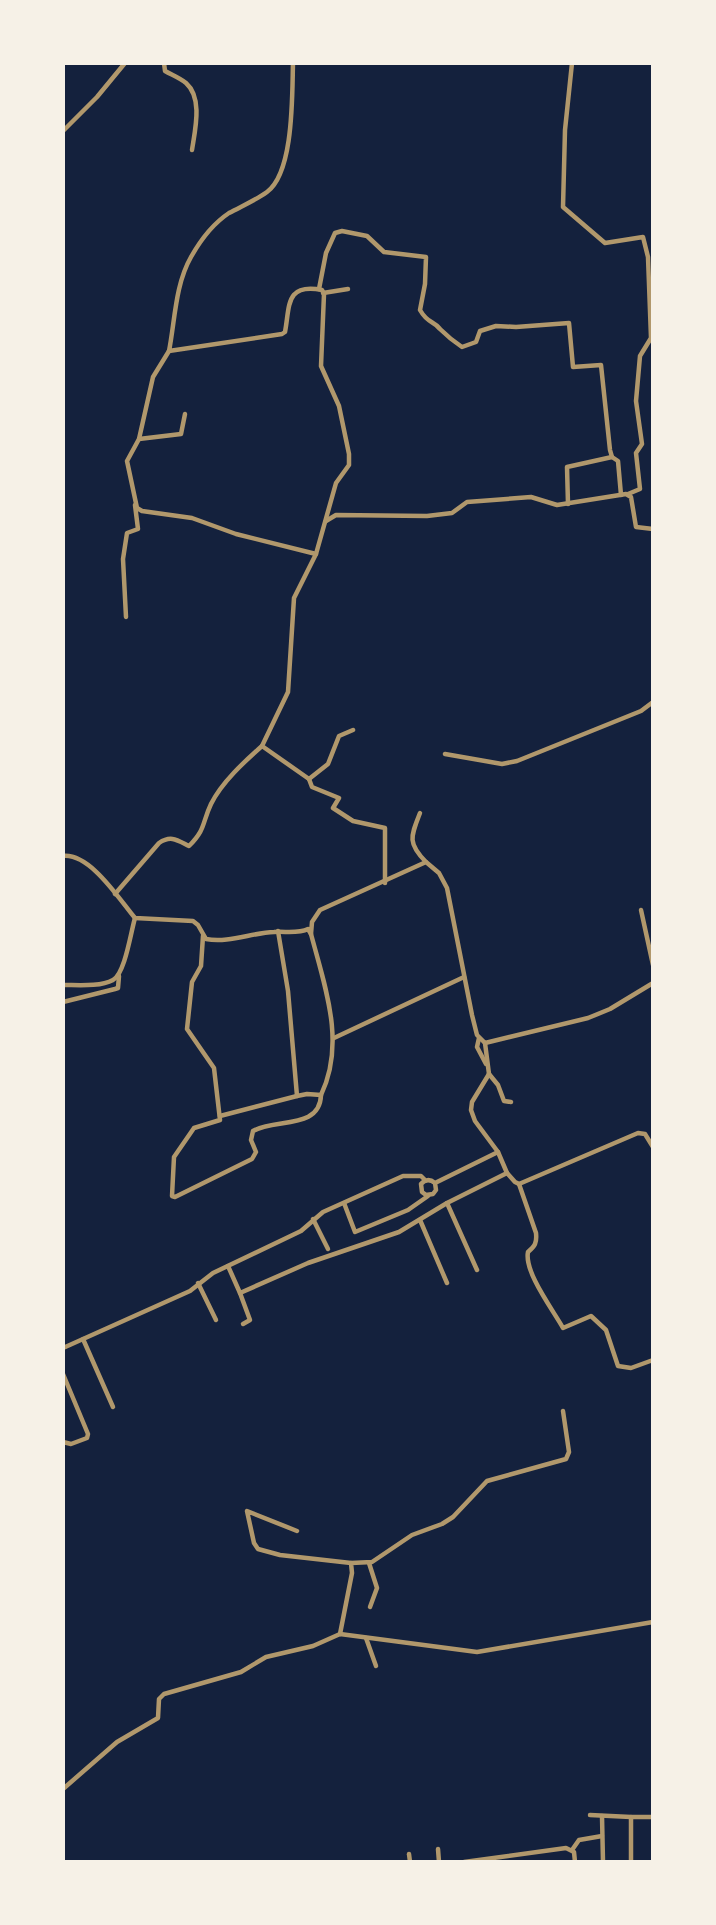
<svg xmlns="http://www.w3.org/2000/svg" width="716" height="1925" font-family="'Asap Condensed',sans-serif">
	<rect width="100%" height="100%" fill="#14213d"/>
	<g fill="none" stroke-linecap="round" stroke-linejoin="round">
		<!-- minor -->
		<g stroke="#b1986c" stroke-width="4.5">
			<path d="M164,63L165,71C172,75 180,78 186,83C203,98 195,130 192,150"/>
			<path d="M293,63C292,95 294,172 267,192C256,200 242,206 229,213C214,223 200,241 191,257C175,285 175,321 169,351L282,334L285,332C290,306 285,283 322,290L324,294L321,366L339,406L349,454V465L336,483L316,554L294,598L288,692L262,746L309,779L312,787L339,798L333,808L353,821L385,828V883"/>
			<polyline points="572,63 565,130 563,207 605,243 643,237 648,257 651,338 640,356 636,401 642,444 636,453 640,489 628,494"/>
			<polyline points="63,131 97,97 125,63"/>
			<path d="M319,289L326,253L335,233L342,231L367,236L384,252L426,257L425,284L420,310C428,324 433,320 440,329C447,336 453,341 462,347L476,342L480,331L496,326L516,327L569,323L573,367L601,365L610,450L612,457L618,461L621,495"/>
			<polyline points="323,293 348,289"/>
			<polyline points="169,351 153,377 139,439 127,461 137,508 142,511 192,518 236,534 316,554"/>
			<polyline points="139,439 181,434 185,414"/>
			<polyline points="568,504 567,467 612,457"/>
			<polyline points="326,521 336,515 427,516 452,513 467,502 531,497 557,505 626,494 631,497 636,527 653,529"/>
			<polyline points="126,617 123,559 127,533 138,529 135,505"/>
			<polyline points="445,754 502,764 517,761 641,711 653,702"/>
			<polyline points="309,779 328,764 339,736 353,730"/>
			<path d="M420,813C411,836 407,843 426,862"/>
			<path d="M63,856C90,853 119,899 135,918L193,921L198,925L206,939C229,943 251,933 274,932C285,931 298,934 308,929L311,934L312,922L320,910L426,862L439,873L447,888L472,1015L477,1035L485,1043L588,1018L610,1009L653,983"/>
			<path d="M115,894L159,843C171,835 177,840 189,846C206,829 202,823 211,804C222,782 244,762 262,746"/>
			<polyline points="641,910 653,965"/>
			<path d="M278,931L288,991L297,1096L307,1094L321,1095C346,1043 325,987 311,934"/>
			<path d="M203,936L201,966L192,982L187,1029L214,1068L220,1120L194,1128L174,1157L172,1196L175,1197L252,1159L256,1152L251,1140L253,1131C275,1118 320,1130 321,1095"/>
			<path d="M63,985C78,985 100,987 113,980C125,974 131,931 135,918"/>
			<polyline points="63,1002 115,989 118,988 119,976"/>
			<polyline points="334,1038 464,977"/>
			<polyline points="479,1038 477,1047 486,1064"/>
			<polyline points="489,1074 498,1085 504,1101 511,1102"/>
			<polyline points="220,1116 297,1096"/>
			<polyline points="507,1173 515,1182 519,1184 638,1133 645,1134 653,1147"/>
			<path d="M435,1183L436,1190L433,1194L426,1195L422,1192L421,1184C425,1179 430,1179 435,1183L498,1152"/>
			<path d="M519,1184L536,1233C537,1243 535,1246 528,1252C524,1272 553,1310 563,1328L591,1316L606,1330L618,1366L631,1368L653,1360"/>
			<polyline points="344,1203 355,1232 408,1210 428,1196"/>
			<polyline points="447,1203 477,1270"/>
			<polyline points="313,1219 328,1249"/>
			<polyline points="420,1220 447,1283"/>
			<polyline points="228,1266 240,1293 308,1263 399,1232 447,1203 507,1173 498,1152 475,1121 471,1110 472,1102 489,1074 485,1043"/>
			<polyline points="198,1283 216,1320"/>
			<polyline points="240,1293 250,1320 243,1324"/>
			<polyline points="83,1339 113,1407"/>
			<polyline points="63,1348 190,1291 213,1273 301,1231 323,1212 403,1176 421,1176 425,1180"/>
			<polyline points="63,1374 88,1434 87,1438 71,1444 63,1442"/>
			<polyline points="297,1531 247,1511 254,1543 258,1549 280,1555 351,1563"/>
			<polyline points="369,1563 377,1588 370,1607"/>
			<polyline points="340,1634 352,1573 351,1563 372,1562 412,1535 442,1524 453,1517 487,1481 566,1459 569,1452 563,1411"/>
			<polyline points="366,1638 376,1666"/>
			<polyline points="63,1789 117,1742 158,1718 159,1699 164,1694 241,1672 266,1657 313,1646 340,1634 477,1652 653,1622"/>
			<polyline points="590,1815 631,1817"/>
			<polyline points="602,1816 603,1862"/>
			<polyline points="438,1849 439,1862"/>
			<polyline points="572,1850 579,1840 602,1836"/>
			<polyline points="409,1854 410,1862"/>
			<polyline points="464,1862 566,1848 574,1852 575,1862"/>
			<polyline points="631,1862 631,1817 653,1817"/>
		</g>
	</g>
	<!-- border -->
	<rect width="716" height="1925" fill="none" stroke="#f6f1e7" stroke-width="130"/>
</svg>
